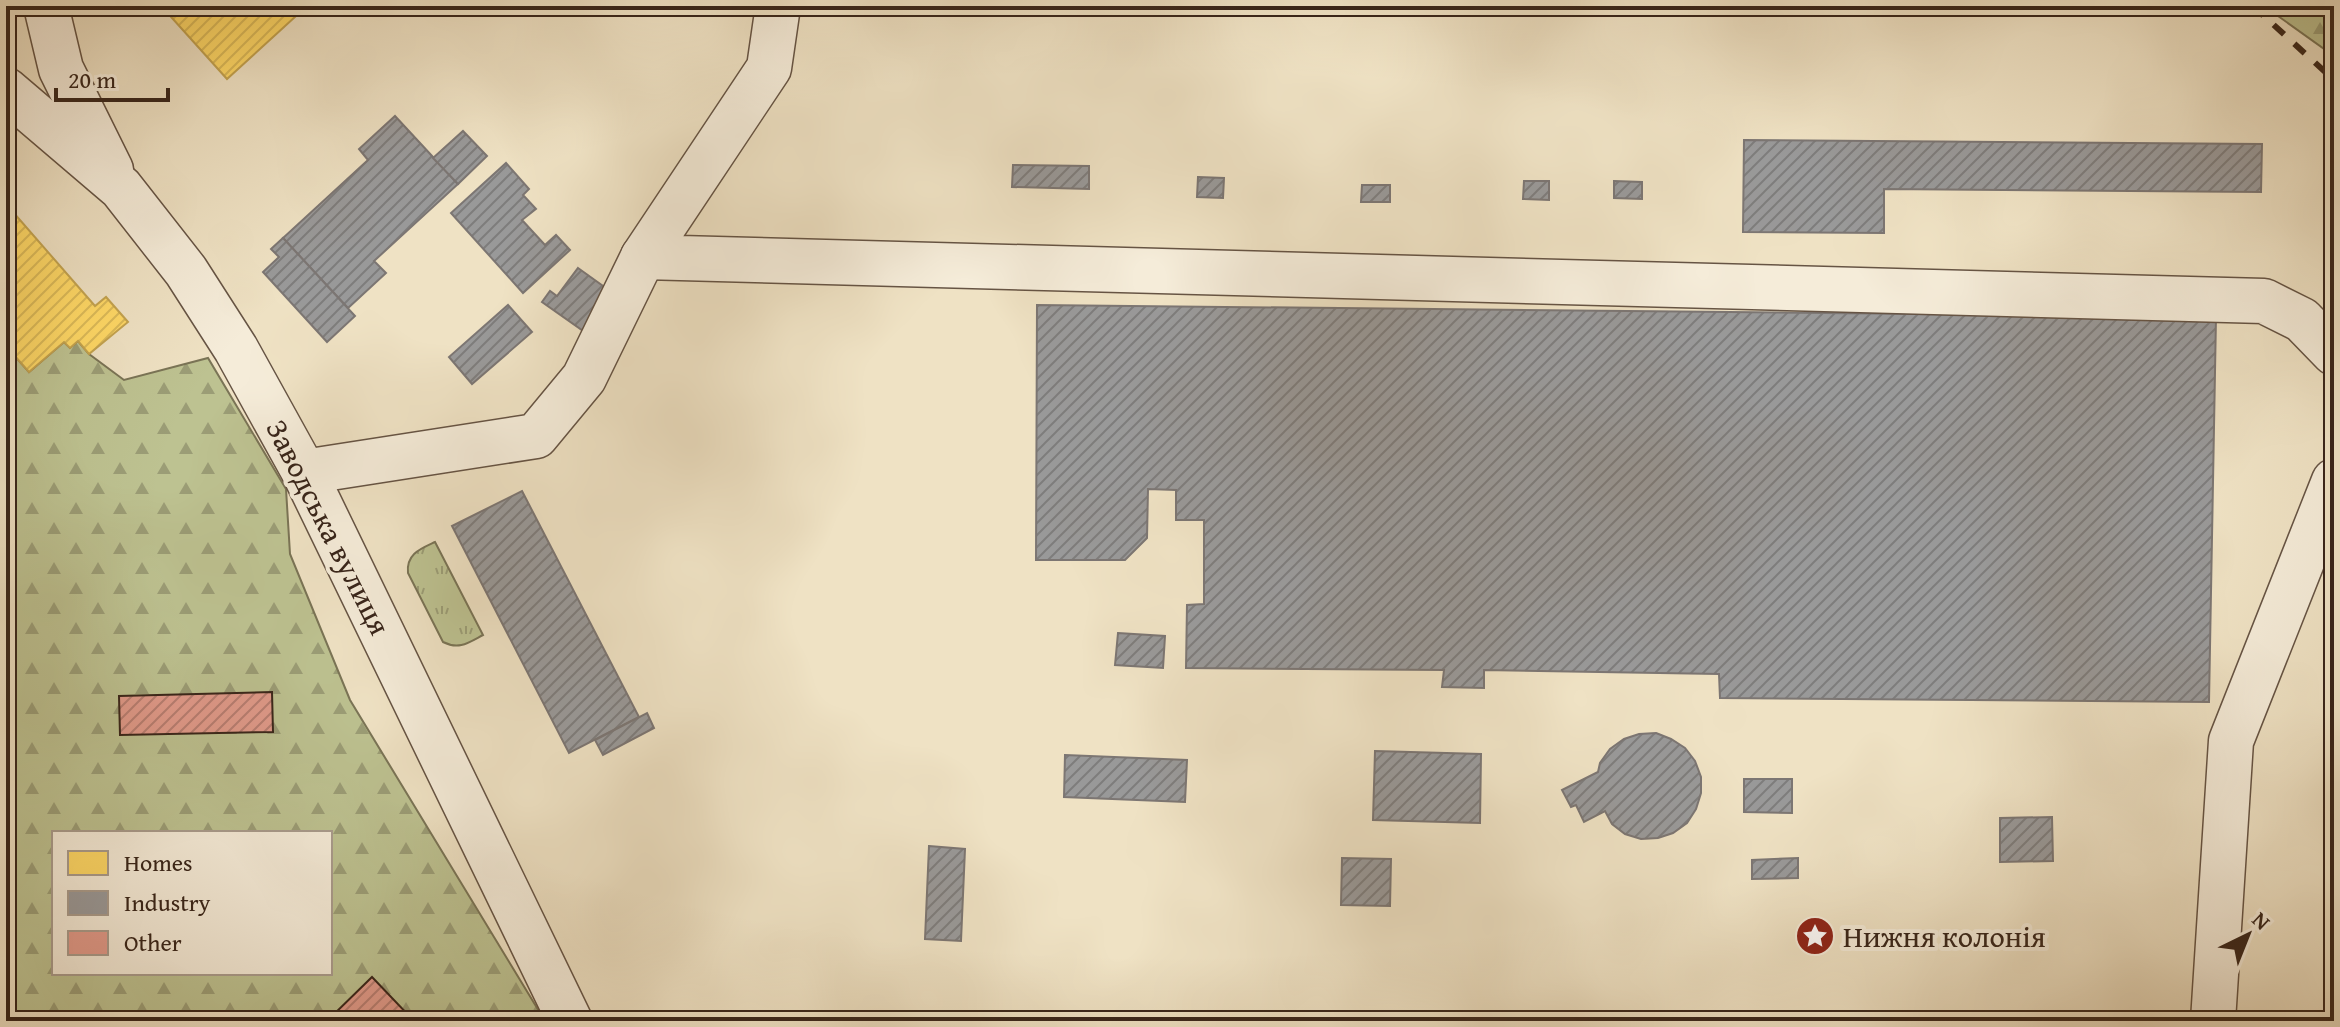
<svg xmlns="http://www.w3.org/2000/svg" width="2340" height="1027" font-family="'Gentium Book Plus',serif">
	<defs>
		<pattern id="grass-tufts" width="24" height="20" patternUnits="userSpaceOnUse" patternTransform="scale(2)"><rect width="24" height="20" fill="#bdc291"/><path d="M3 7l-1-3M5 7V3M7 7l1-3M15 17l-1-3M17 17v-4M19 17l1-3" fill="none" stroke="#9b9d76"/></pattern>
		<pattern id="forest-firs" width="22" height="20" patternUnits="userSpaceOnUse" patternTransform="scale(2)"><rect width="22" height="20" fill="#bdc291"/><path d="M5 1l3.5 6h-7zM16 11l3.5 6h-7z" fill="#9b9d76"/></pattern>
		<pattern id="homes-hatch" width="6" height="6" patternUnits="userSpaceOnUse" patternTransform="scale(2)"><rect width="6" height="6" fill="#ffd966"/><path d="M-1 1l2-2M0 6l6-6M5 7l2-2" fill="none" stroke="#dbba58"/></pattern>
		<pattern id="industry-hatch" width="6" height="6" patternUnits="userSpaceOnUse" patternTransform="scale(2)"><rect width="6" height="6" fill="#999"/><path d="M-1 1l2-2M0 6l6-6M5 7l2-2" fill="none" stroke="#7e7d7c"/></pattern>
		<pattern id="building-hatch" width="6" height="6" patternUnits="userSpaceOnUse" patternTransform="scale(2)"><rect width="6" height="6" fill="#e29b8c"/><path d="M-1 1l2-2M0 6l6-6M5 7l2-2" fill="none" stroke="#b87e72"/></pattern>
	</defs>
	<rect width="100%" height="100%" fill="#efe2c4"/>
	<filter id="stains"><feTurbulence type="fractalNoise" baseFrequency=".0025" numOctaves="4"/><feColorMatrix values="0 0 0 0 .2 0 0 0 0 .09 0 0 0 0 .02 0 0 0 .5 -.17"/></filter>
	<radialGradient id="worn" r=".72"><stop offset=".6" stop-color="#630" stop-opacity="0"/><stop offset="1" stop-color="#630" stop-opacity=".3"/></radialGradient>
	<!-- grass -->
	<path fill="url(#grass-tufts)" stroke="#7a7456" stroke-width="2" d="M435,542L483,635C468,643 459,650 443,642L408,573C406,554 420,549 435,542Z"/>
	<!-- forest -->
	<g fill="url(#forest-firs)" stroke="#7a7456" stroke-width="2" fill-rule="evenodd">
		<polygon points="2264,6 2334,6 2334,56"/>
		<path d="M78,341L89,354L124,380L208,358L286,489L290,554L350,700L545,1021H6V346L29,372L64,342L70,348ZM54,833H330V973H54Z"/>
	</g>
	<!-- homes -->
	<g fill="url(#homes-hatch)" stroke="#c3a34f" stroke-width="2">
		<polygon points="165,6 307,6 227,79 163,8"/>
		<polygon points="6,204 95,306 106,297 128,322 89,354 78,341 70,348 64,342 29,372 6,346"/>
	</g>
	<!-- industry -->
	<g fill="url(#industry-hatch)" stroke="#7c7673" stroke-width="2">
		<polygon points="395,116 458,184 374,261 386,273 348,308 283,238 368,160 359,149"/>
		<polygon points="463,131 487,156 458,184 433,158"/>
		<polygon points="1744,140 2262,144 2261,192 1884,189 1884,233 1743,232"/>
		<polygon points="506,163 529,189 523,195 536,209 522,220 545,245 556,235 570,250 523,293 451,213"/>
		<polygon points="1013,165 1089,166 1089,189 1012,187"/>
		<polygon points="1198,177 1224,178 1223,198 1197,197"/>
		<polygon points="1524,181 1549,181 1549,200 1523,199"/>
		<polygon points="1614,181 1642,182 1642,199 1614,198"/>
		<polygon points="1362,185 1390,185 1390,202 1361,202"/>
		<polygon points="283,238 355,316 327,342 263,272 279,257 271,249"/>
		<polygon points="578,268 617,296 589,335 542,302 550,291 557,296"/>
		<polygon points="508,305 532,332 472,384 449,357"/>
		<polygon points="1037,305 2216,317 2209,702 1720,698 1719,674 1484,670 1484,688 1442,687 1444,670 1186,668 1187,605 1204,604 1204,520 1176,520 1176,490 1148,489 1147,538 1125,560 1036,560"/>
		<polygon points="522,491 639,717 569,753 452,526"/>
		<polygon points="1118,633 1165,636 1163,668 1115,665"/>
		<polygon points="647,713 654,728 603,755 595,740"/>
		<polygon points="1656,733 1671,739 1685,748 1695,761 1701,777 1701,793 1696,809 1687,823 1673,833 1658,838 1641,839 1625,834 1612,824 1605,811 1584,822 1576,805 1571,807 1562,790 1598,772 1600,763 1610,749 1624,739 1639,734"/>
		<polygon points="1375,751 1481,754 1480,823 1373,820"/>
		<polygon points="1065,755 1187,760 1185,802 1064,797"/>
		<polygon points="1744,779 1792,779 1792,813 1744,812"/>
		<polygon points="2052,817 2053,861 2000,862 2000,818"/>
		<polygon points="929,846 965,849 961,941 925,939"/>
		<polygon points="1342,858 1391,859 1390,906 1341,905"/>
		<polygon points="1798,858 1798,878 1752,879 1752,860"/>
	</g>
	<!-- building -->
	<g fill="url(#building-hatch)" stroke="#38251a" stroke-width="2">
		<polygon points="272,692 273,732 120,735 119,696"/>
		<polygon points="372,977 414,1021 327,1021"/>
	</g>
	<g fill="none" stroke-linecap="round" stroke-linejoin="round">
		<defs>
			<g id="minor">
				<polyline points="46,6 61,69 111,170"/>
				<polyline points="778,6 769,68 643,257 2264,301 2302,320 2334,353"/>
				<polyline points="6,90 121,188 186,271 236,349 304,472 570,1021"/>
				<polyline points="304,472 536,436 584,378 643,257"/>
				<polyline points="2213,1021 2231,741 2334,481"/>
			</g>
		</defs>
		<!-- minor casing -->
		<use href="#minor" stroke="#665444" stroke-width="47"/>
		<!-- minor -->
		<use href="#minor" stroke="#f5ecd9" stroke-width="44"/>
		<!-- rail -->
		<polyline stroke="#38251a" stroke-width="6" stroke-dasharray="14 14" stroke-linecap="butt" points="2253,6 2334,80"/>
	</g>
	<!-- icons -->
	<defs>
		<symbol id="sight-disc" viewBox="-11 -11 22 22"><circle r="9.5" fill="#8f2418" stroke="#f5ecd9"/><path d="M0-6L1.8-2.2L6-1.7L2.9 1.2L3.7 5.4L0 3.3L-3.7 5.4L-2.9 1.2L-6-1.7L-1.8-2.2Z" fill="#fff"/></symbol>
	</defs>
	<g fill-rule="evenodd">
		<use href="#sight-disc" x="1793" y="914" width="44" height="44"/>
	</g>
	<g text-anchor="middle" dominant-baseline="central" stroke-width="8" stroke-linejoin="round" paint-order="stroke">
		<!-- street labels -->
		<g font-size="30" fill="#38251a" stroke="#f5ecd9">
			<text transform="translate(329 527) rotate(63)">Заводська вулиця</text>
		</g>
		<!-- poi labels -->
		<g font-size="30" fill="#38251a" stroke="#f5ecd9" text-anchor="start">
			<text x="1843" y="936">Нижня колонія</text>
		</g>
	</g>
	<!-- margin -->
	<rect width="2340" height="1027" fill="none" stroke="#efe2c4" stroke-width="32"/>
	<rect x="8" y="8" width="2324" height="1011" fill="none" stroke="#38251a" stroke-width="4"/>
	<rect x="16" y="16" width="2308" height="995" fill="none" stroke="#38251a" stroke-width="2"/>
	<!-- legend -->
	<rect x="52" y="831" width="280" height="144" fill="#f5ecd9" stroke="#a99c8d" stroke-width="2"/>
	<rect x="68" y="851" width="40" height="24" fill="#ffd966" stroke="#a99c8d" stroke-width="2"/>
	<text x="124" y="871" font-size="24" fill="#38251a">Homes</text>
	<rect x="68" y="891" width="40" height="24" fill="#999999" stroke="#a99c8d" stroke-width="2"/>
	<text x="124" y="911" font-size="24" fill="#38251a">Industry</text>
	<rect x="68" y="931" width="40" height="24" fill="#e29b8c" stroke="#a99c8d" stroke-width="2"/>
	<text x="124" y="951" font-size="24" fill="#38251a">Other</text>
	<!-- north arrow -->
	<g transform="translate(2248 935) rotate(43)" stroke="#f5ecd9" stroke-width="6" paint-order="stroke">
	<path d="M0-6L14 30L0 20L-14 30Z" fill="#38251a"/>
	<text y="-12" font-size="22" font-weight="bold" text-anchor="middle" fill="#38251a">N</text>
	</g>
	<!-- scale -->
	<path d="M56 88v12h112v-12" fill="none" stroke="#38251a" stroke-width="4"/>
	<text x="68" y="88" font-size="24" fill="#38251a" stroke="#f5ecd9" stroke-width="6" paint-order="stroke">20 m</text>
	<rect width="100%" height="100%" filter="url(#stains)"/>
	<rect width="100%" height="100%" fill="url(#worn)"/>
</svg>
